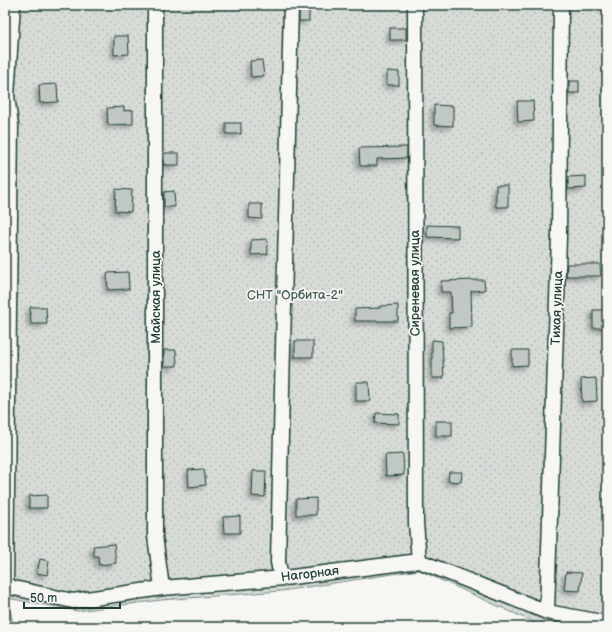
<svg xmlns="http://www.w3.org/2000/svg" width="612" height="632" font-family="'Balsamiq Sans',sans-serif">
	<defs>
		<pattern id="garden-dots" width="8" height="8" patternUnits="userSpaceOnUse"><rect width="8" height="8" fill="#d6dbd6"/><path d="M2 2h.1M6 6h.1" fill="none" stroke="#b7bdb8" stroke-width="1.8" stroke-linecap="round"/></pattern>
		<filter id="shadow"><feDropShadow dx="-3.5" dy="3.5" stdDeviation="2" flood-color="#0004"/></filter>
	</defs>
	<rect width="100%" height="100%" fill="#f6f6f2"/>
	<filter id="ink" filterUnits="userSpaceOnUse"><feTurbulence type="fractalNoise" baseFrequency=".025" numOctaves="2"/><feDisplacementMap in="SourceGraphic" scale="8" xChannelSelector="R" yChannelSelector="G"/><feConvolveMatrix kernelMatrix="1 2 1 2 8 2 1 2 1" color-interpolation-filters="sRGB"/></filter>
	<g filter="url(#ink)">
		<!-- garden -->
		<polygon fill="url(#garden-dots)" stroke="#7a8c85" points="5,5 607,5 607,627 544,627 419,570 281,591 161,600 77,611 7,598 14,627 5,627"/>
		<!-- building -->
		<g fill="#c1c8c3" stroke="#1f3d34" filter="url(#shadow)">
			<rect x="299" y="7" width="10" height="14"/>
			<rect x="390" y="28" width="16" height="12"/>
			<polygon points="114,36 128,36 129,54 114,55"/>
			<polygon points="262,60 264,76 251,77 250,61"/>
			<polygon points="387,71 399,72 399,85 387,85"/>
			<rect x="569" y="81" width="10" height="12"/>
			<polygon points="57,84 58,102 40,103 39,85"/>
			<polygon points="517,101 533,101 534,121 518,122"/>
			<polygon points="434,105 453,106 453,126 434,125"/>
			<polygon points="124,107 124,111 133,110 133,124 108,125 107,108"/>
			<rect x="226" y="123" width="15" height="11"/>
			<polygon points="407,147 407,158 377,159 377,166 360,166 359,148"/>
			<rect x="164" y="153" width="15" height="12"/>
			<polygon points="586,176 586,188 568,189 568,177"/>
			<rect x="496" y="185" width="12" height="22"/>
			<polygon points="116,189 132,190 131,212 115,211"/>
			<polygon points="174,191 175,207 164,207 164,192"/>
			<polygon points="249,204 262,204 262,219 249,218"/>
			<polygon points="427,225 458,226 458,238 427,237"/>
			<polygon points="267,239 268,254 251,255 251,240"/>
			<polygon points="567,264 600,264 601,276 566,276"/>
			<polygon points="128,272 129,289 108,290 107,273"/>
			<polygon points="478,280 484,280 485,290 471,291 472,327 449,328 449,313 452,313 451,292 441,292 441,281"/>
			<polygon points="398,305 398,321 355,321 355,309 380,308 380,306"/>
			<polygon points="30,307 46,307 47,324 31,324"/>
			<rect x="593" y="310" width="14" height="18"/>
			<polygon points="432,340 442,341 444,378 432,378"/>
			<rect x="295" y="341" width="18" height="16"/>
			<polygon points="164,350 176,350 177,366 164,366"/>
			<polygon points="512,350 528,350 528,365 512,366"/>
			<polygon points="596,378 597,401 582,402 581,379"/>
			<polygon points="356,382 369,382 370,401 356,401"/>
			<polygon points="376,413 399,414 399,424 375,423"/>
			<rect x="436" y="421" width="16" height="15"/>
			<polygon points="403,454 404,475 386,476 385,455"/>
			<polygon points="204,469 206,485 189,487 188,470"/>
			<polygon points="253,471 266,471 265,497 252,496"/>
			<polygon points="449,472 462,472 461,482 448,481"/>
			<polygon points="47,495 47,508 29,508 29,496"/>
			<polygon points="316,498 316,515 296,515 296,499"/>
			<polygon points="240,516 240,533 224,533 223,517"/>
			<polygon points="114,544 116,563 99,565 98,556 94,556 93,546"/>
			<polygon points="40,559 49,561 47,575 37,573"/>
			<polygon points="566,572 582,573 580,591 564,590"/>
		</g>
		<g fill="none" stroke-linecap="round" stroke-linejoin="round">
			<defs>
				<g id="street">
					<polyline points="155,5 155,536 162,588"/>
					<polyline points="415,5 416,523 419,561"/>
					<polyline points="284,578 280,572 278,562 291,5"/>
					<polyline points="5,586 73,601 162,588 284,578 419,561 547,612 607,623"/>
					<polyline points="6,587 11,125 7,96 13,5"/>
					<polyline points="547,612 559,237 561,5"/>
				</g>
			</defs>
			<!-- street casing -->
			<use href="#street" stroke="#1f3d34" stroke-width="17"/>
			<!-- street -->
			<use href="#street" stroke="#f6f6f2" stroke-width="14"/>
		</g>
	</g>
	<g text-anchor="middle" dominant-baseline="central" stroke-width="3.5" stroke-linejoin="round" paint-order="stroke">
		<!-- street labels -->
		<g font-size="13" fill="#1f3d34" stroke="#f6f6f2">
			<text transform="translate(415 283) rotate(-90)">Сиреневая улица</text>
			<text transform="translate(156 297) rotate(-90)">Майская улица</text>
			<text transform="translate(557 308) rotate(-88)">Тихая улица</text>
			<text transform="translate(310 574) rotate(-7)">Нагорная</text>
		</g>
		<!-- park labels -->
		<g font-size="13" fill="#445d54" stroke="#f6f6f2">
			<text x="295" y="295">СНТ "Орбита-2"</text>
		</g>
	</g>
	<!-- margin -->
	<rect width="612" height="632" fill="none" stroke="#f6f6f2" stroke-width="20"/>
	<rect x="10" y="10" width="592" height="612" fill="none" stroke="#1f3d34" stroke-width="1.5" filter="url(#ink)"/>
	<!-- scale -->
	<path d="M24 602v6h96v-6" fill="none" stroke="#1f3d34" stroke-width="2"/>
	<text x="30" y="602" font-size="12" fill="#1f3d34" stroke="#f6f6f2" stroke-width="3" paint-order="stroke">50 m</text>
</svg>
